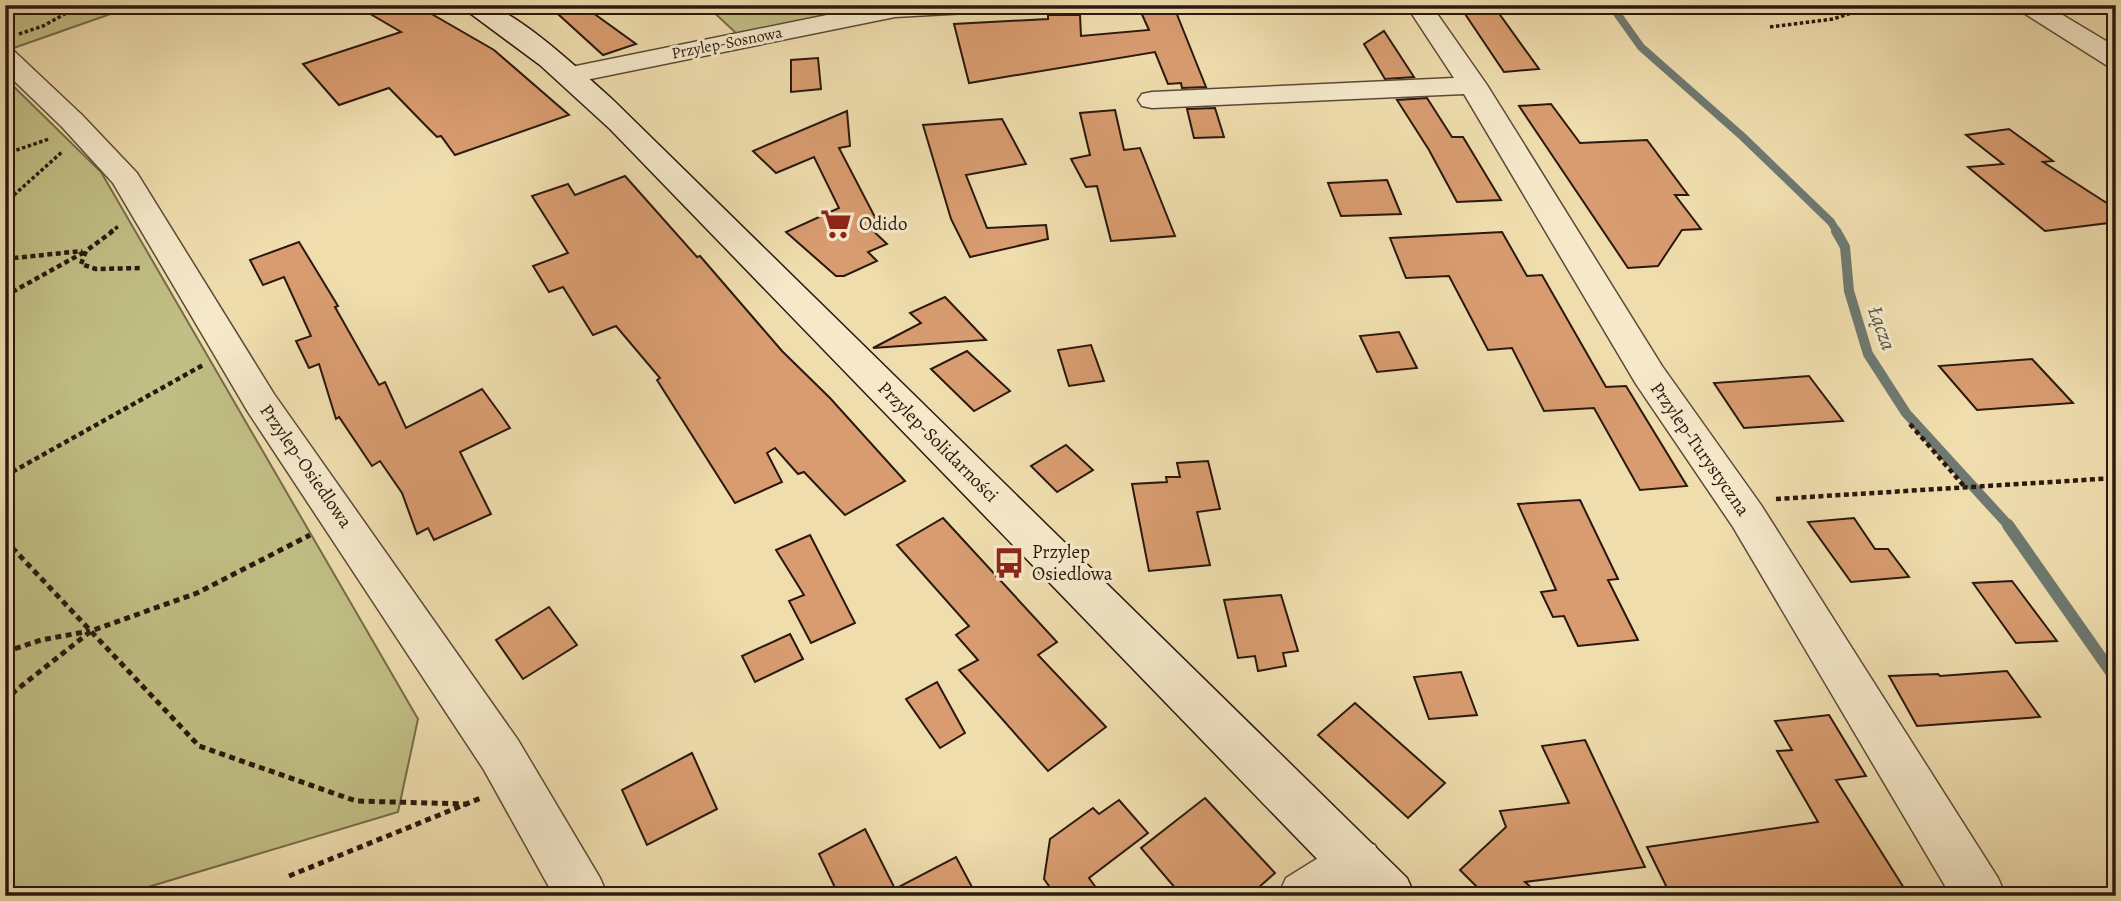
<svg xmlns="http://www.w3.org/2000/svg" width="2121" height="901" font-family="Alegreya,serif">
	<rect width="100%" height="100%" fill="#efddae"/>
	<filter id="stains"><feTurbulence type="fractalNoise" baseFrequency=".00286" numOctaves="4"/><feColorMatrix values="0 0 0 0 .2 0 0 0 0 .09 0 0 0 0 .02 0 0 0 .5 -.17"/></filter>
	<radialGradient id="worn" r=".72"><stop offset=".6" stop-color="#630" stop-opacity="0"/><stop offset="1" stop-color="#630" stop-opacity=".3"/></radialGradient>
	<!-- green -->
	<g fill="#c1bf85" stroke="#766c4a" stroke-width="2">
		<polygon points="5,5 136,5 5,51"/>
		<polygon points="706,5 906,5 737,34"/>
		<polygon points="5,78 101,172 418,719 398,812 118,896 5,896"/>
	</g>
	<g fill="none" stroke-linecap="round" stroke-linejoin="round">
		<!-- stream-far2 -->
		<polyline stroke="#6e7971" stroke-width="8" points="1611,5 1641,47 1743,137 1831,222 1837,232"/>
		<!-- stream-far1 -->
		<polyline stroke="#6e7971" stroke-width="10" points="1836,231 1845,247 1849,291 1868,354 1906,413 2010,527"/>
		<!-- stream -->
		<polyline stroke="#6e7971" stroke-width="12" points="2008,525 2116,679"/>
	</g>
	<!-- building -->
	<g fill="#d89c70" stroke="#2a180f" stroke-width="2">
		<polygon points="355,5 416,5 494,50 569,115 455,155 441,136 437,137 431,131 389,88 339,105 303,64 401,32"/>
		<polygon points="548,5 582,5 636,44 603,55"/>
		<polygon points="1174,7 1206,87 1182,88 1181,83 1168,84 1155,52 969,83 954,24 1048,19 1048,15 1080,15 1081,36 1149,30 1140,10"/>
		<polygon points="1498,12 1539,69 1504,72 1465,14"/>
		<polygon points="1384,31 1414,77 1385,79 1364,44"/>
		<polygon points="818,58 821,89 791,92 791,60"/>
		<polygon points="1427,98 1452,137 1463,137 1501,200 1457,202 1429,150 1397,100"/>
		<polygon points="1551,104 1580,143 1647,140 1688,195 1675,195 1701,229 1682,230 1658,266 1628,268 1519,106"/>
		<polygon points="1215,108 1224,137 1194,138 1187,109"/>
		<polygon points="1115,110 1124,150 1140,148 1175,236 1111,241 1097,186 1086,187 1071,159 1090,155 1080,113"/>
		<polygon points="847,111 850,146 839,148 877,221 868,226 887,244 868,252 877,261 844,276 836,276 786,232 839,208 814,157 776,173 753,151"/>
		<polygon points="1002,119 1026,164 966,175 987,228 1046,225 1048,239 970,257 951,219 923,125"/>
		<polygon points="2009,129 2053,161 2043,162 2116,209 2116,222 2045,231 1968,167 2003,164 1966,135"/>
		<polygon points="625,176 697,257 700,256 782,351 830,398 905,481 845,515 804,472 798,474 775,448 767,453 782,482 735,503 657,380 660,378 616,326 593,335 563,287 549,292 533,266 568,253 532,196 568,184 575,195"/>
		<polygon points="1387,180 1401,214 1341,216 1328,183"/>
		<polygon points="1502,232 1527,276 1542,275 1606,387 1626,386 1687,486 1640,490 1594,408 1544,411 1512,348 1488,350 1449,276 1406,278 1390,238"/>
		<polygon points="299,242 338,306 335,307 379,385 385,382 406,428 482,389 501,415 510,428 460,452 491,514 434,540 428,528 417,534 402,493 380,461 372,466 339,417 336,419 319,364 309,368 296,341 311,336 284,277 263,285 250,260"/>
		<polygon points="945,297 986,340 873,348 921,323 910,313"/>
		<polygon points="1399,332 1417,368 1377,372 1360,336"/>
		<polygon points="1091,345 1104,381 1069,386 1058,350"/>
		<polygon points="967,351 1010,391 974,411 931,369"/>
		<polygon points="2032,359 2073,403 1977,410 1939,366"/>
		<polygon points="1809,376 1843,421 1744,428 1714,383"/>
		<polygon points="1066,445 1093,470 1057,492 1031,466"/>
		<polygon points="1208,461 1220,509 1197,512 1210,565 1149,571 1132,484 1167,482 1166,477 1180,477 1177,463"/>
		<polygon points="1580,500 1618,579 1608,580 1638,640 1578,646 1564,616 1553,617 1541,592 1556,590 1518,504"/>
		<polygon points="943,518 1057,642 1038,655 1106,727 1048,771 959,670 978,660 956,635 969,626 897,545"/>
		<polygon points="1854,518 1875,549 1888,549 1909,577 1851,582 1808,522"/>
		<polygon points="810,535 855,623 811,643 789,601 804,595 776,550"/>
		<polygon points="2012,581 2057,641 2016,643 1973,583"/>
		<polygon points="1281,595 1298,651 1283,653 1286,666 1258,671 1255,656 1238,658 1224,600"/>
		<polygon points="549,607 577,645 523,679 496,640"/>
		<polygon points="790,634 803,659 755,682 742,656"/>
		<polygon points="2007,671 2040,717 1917,726 1889,676 1938,674 1940,676"/>
		<polygon points="1461,672 1477,715 1429,719 1414,677"/>
		<polygon points="937,682 965,733 940,748 906,699"/>
		<polygon points="1355,703 1445,783 1408,818 1318,735"/>
		<polygon points="1829,715 1866,776 1836,780 1909,896 1671,896 1647,847 1818,822 1777,751 1792,750 1775,721"/>
		<polygon points="1585,740 1645,867 1525,882 1541,896 1486,896 1460,870 1506,827 1500,811 1569,803 1542,746"/>
		<polygon points="692,753 717,809 647,845 622,790"/>
		<polygon points="1205,798 1275,873 1249,896 1182,896 1141,848"/>
		<polygon points="1119,800 1148,833 1089,878 1102,896 1056,896 1044,879 1050,839 1093,808 1099,814"/>
		<polygon points="865,829 895,889 956,857 972,887 956,896 839,896 819,854"/>
	</g>
	<g fill="none" stroke-linecap="round" stroke-linejoin="round">
		<defs>
			<g id="minor">
				<polygon points="876,5 979,5 976,10 967,13 895,17 571,83 561,81 557,75 561,69 571,67"/>
				<polygon points="1406,5 1431,5 1487,85 1662,366 1761,505 1998,878 2006,896 1951,896 1733,527 1636,384 1464,94 1152,108 1142,106 1138,100 1142,94 1152,92 1454,78"/>
				<polygon points="2016,5 2046,5 2116,47 2116,67 2106,65 2019,10"/>
				<polygon points="5,49 14,51 82,115 137,173 274,394 518,740 600,878 608,896 554,896 484,770 248,412 113,183 62,127 5,72"/>
				<polygon points="1357,838 1375,845 1382,863 1375,881 1351,896 1278,896 1286,878 1339,845"/>
			</g>
			<path id="secondary" d="M459,5C468,5 482,3 491,6C527,20 584,74 613,100L1407,878L1415,896H1353L610,129L540,65Z"/>
		</defs>
		<!-- minor casing -->
		<use href="#minor" stroke="#5b4937" stroke-width="3"/>
		<!-- secondary casing -->
		<use href="#secondary" stroke="#2a180f" stroke-width="3"/>
		<!-- path-far2 -->
		<g stroke="#2a180f" stroke-width="3.5" stroke-dasharray="3.5 2.5" stroke-linecap="butt">
			<polyline points="101,5 113,13"/>
			<polyline points="5,6 8,5"/>
			<polyline points="1770,27 1833,19 1876,5"/>
			<polyline points="19,34 43,26 81,5"/>
			<polyline points="5,154 49,139"/>
			<polyline points="5,203 62,152"/>
			<polyline points="110,232 119,226"/>
		</g>
		<!-- path-far1 -->
		<g stroke="#2a180f" stroke-width="4.5" stroke-dasharray="5 3.5" stroke-linecap="butt">
			<polyline points="113,231 86,251 81,264 96,269 142,268"/>
			<polyline points="5,259 82,251"/>
			<polyline points="5,296 86,251"/>
			<polyline points="1910,424 1964,486"/>
			<polyline points="5,476 203,365"/>
			<polyline points="1776,499 2116,478"/>
		</g>
		<!-- path -->
		<g stroke="#2a180f" stroke-width="5" stroke-dasharray="6 4.5" stroke-linecap="butt">
			<polyline points="5,540 199,746 356,801 467,804"/>
			<polyline points="5,652 41,640 90,631"/>
			<polyline points="5,702 15,691 91,631 197,593 310,535"/>
			<polyline points="289,876 481,798"/>
		</g>
		<!-- minor -->
		<use href="#minor" fill="#f5e9ca" fill-rule="evenodd"/>
		<!-- secondary -->
		<use href="#secondary" fill="#f5e9ca" fill-rule="evenodd"/>
	</g>
	<!-- icons -->
	<defs>
		<symbol id="supermarket-bare" viewBox="-9 -9 18 18"><path d="M-6-5.5h2.5l.6 2H6L4.5 2H-2.5L-4.4-4H-6ZM-1.5 3.2a1.3 1.3 0 1 0 .1 0ZM3 3.2a1.3 1.3 0 1 0 .1 0Z" fill="#8f2418" stroke="#f5e9ca" stroke-width="2.5" paint-order="stroke"/></symbol>
		<symbol id="bus-bare" viewBox="-9 -9 18 18"><path d="M-5-6H5V4H4V6H2V4H-2V6H-4V4H-5ZM-3.5-4V0h7V-4ZM-3.5 1.2v1.5H-2V1.2ZM2 1.2v1.5H3.5V1.2Z" fill="#8f2418" stroke="#f5e9ca" stroke-width="2.5" paint-order="stroke"/></symbol>
	</defs>
	<g fill-rule="evenodd">
		<use href="#supermarket-bare" x="814" y="202" width="44" height="44"/>
		<use href="#bus-bare" x="987" y="541" width="44" height="44"/>
	</g>
	<g text-anchor="middle" dominant-baseline="central" stroke-width="6" stroke-linejoin="round" paint-order="stroke">
		<!-- far-street labels -->
		<g font-size="16" fill="#2a180f" stroke="#f5e9ca">
			<text transform="translate(727 43) rotate(-11)">Przylep-Sosnowa</text>
		</g>
		<!-- poi labels -->
		<g font-size="19" fill="#2a180f" stroke="#f5e9ca" text-anchor="start">
			<text x="859" y="224">Odido</text>
			<text x="1032" y="552">Przylep<tspan x="1032" dy="22">Osiedlowa</tspan></text>
		</g>
		<!-- street labels -->
		<g font-size="19" fill="#2a180f" stroke="#f5e9ca">
			<text transform="translate(938 442) rotate(45)">Przylep-Solidarności</text>
			<text transform="translate(1700 449) rotate(55)">Przylep-Turystyczna</text>
			<text transform="translate(306 466) rotate(55)">Przylep-Osiedlowa</text>
		</g>
		<!-- water labels -->
		<g font-size="21" font-style="italic" fill="#525148" stroke="#f5e9ca">
			<text transform="translate(1882 328) rotate(70)">Łącza</text>
		</g>
	</g>
	<!-- margin -->
	<rect width="2121" height="901" fill="none" stroke="#efddae" stroke-width="28"/>
	<rect x="7" y="7" width="2107" height="887" fill="none" stroke="#2a180f" stroke-width="3.5"/>
	<rect x="14" y="14" width="2093" height="873" fill="none" stroke="#2a180f" stroke-width="2"/>
	<rect width="100%" height="100%" filter="url(#stains)"/>
	<rect width="100%" height="100%" fill="url(#worn)"/>
</svg>
